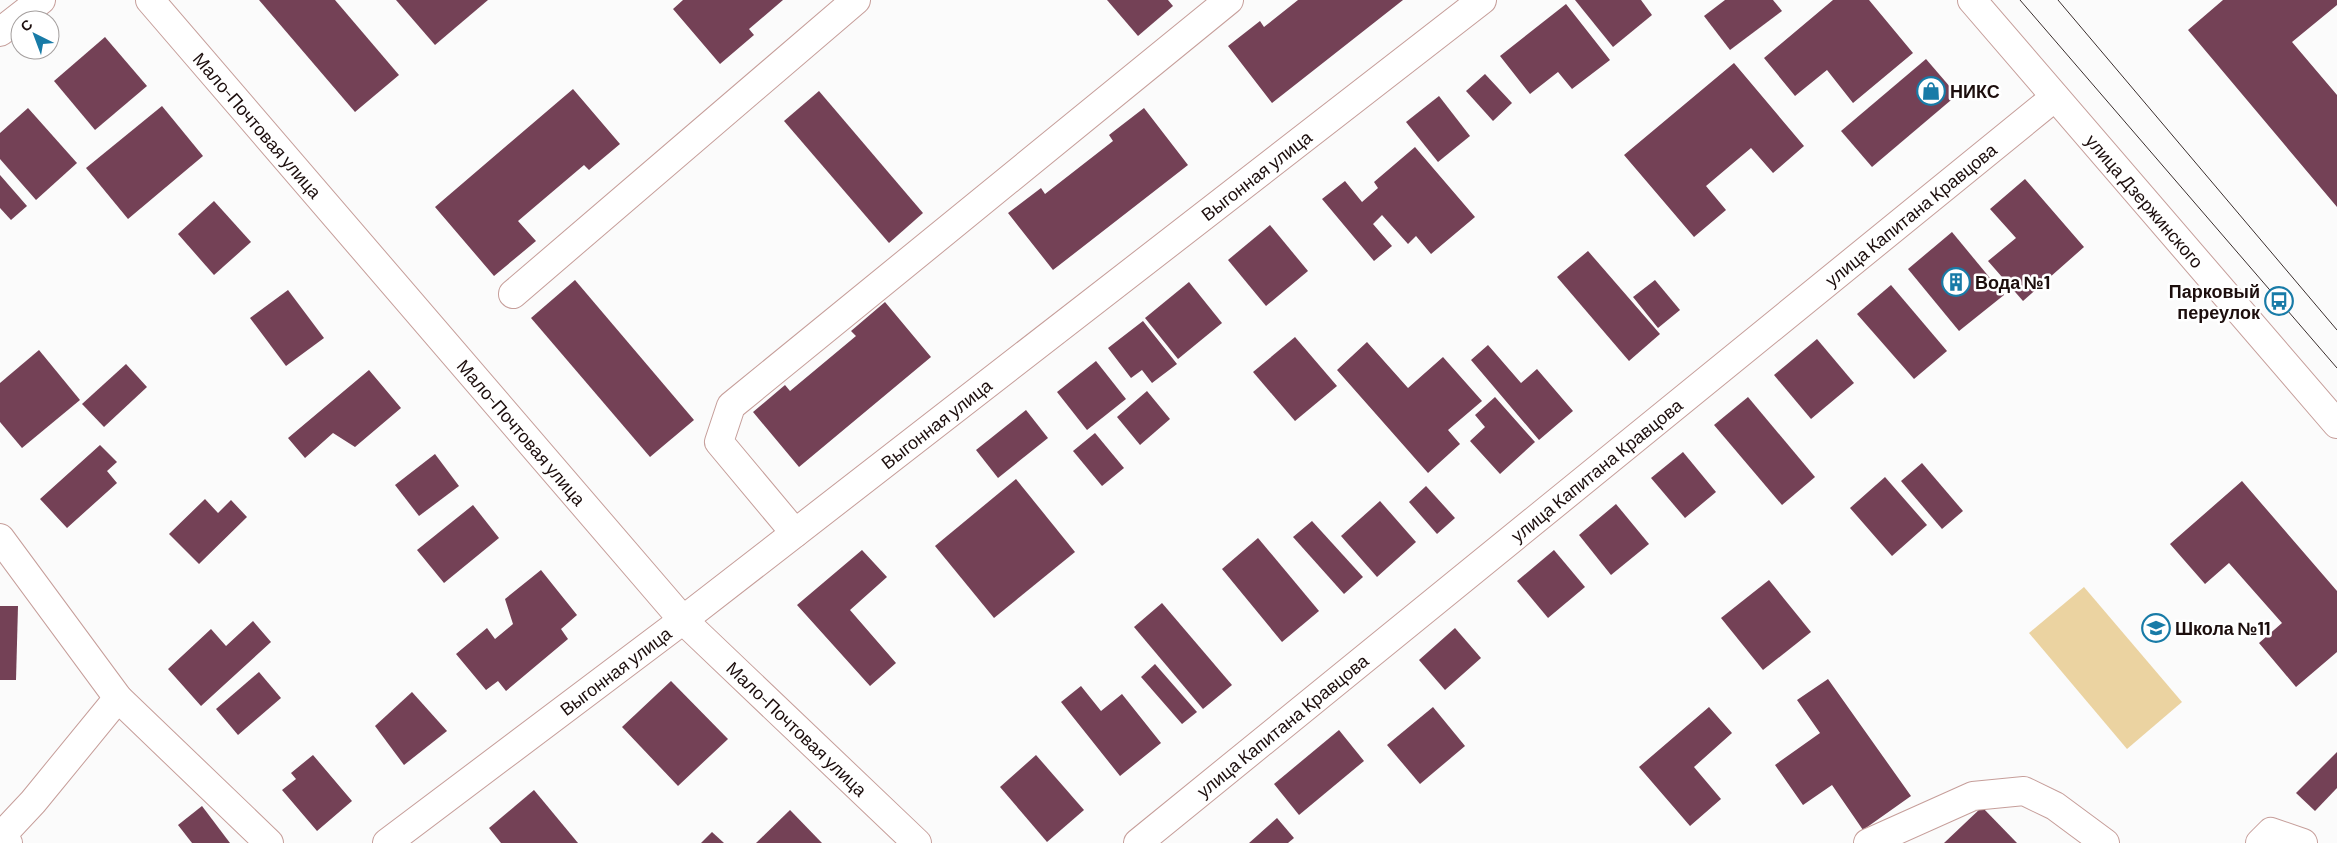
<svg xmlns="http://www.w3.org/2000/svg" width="2337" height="843" font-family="Barlow,sans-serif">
	<rect width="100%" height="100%" fill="#fbfbfb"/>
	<!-- green -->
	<polygon fill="#ebd3a1" points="2084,587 2182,702 2127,749 2029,633"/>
	<!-- building -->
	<g fill="#744156">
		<polygon points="259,0 335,0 399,75 355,112"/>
		<polygon points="396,0 488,0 435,45"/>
		<polygon points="683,0 783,0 749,29 754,35 720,64 673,9"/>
		<polygon points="1107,0 1168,0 1173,6 1138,36"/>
		<polygon points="1298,0 1403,0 1272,103 1228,46 1260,21 1264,27"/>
		<polygon points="1575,0 1641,0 1652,15 1613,47"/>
		<polygon points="1725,0 1773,0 1782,11 1730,50 1704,16"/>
		<polygon points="1833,0 1869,0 1913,53 1853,103 1827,70 1795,96 1764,58"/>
		<polygon points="2223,0 2337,0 2337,5 2292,42 2337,95 2337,207 2188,30"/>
		<polygon points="1566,4 1610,60 1572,89 1558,72 1530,94 1500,56"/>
		<polygon points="105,37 147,86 95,130 54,81"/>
		<polygon points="1926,59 1957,95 1872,167 1841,131"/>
		<polygon points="1734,63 1804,146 1773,173 1751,148 1706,186 1726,210 1694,237 1624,155"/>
		<polygon points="1485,74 1512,103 1493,121 1466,91"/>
		<polygon points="573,89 620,144 589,170 584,165 518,221 536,241 494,276 435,207"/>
		<polygon points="819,91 923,213 889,243 784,121"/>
		<polygon points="1439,96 1470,136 1438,162 1406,122"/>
		<polygon points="162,106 203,156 128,219 86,168"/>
		<polygon points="28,108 77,163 36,200 0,159 0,133"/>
		<polygon points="1144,108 1188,165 1053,270 1008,213 1041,188 1045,194 1113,141 1109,135"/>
		<polygon points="1415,147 1475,217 1431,254 1416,236 1408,244 1382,215 1373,224 1392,246 1374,261 1322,199 1345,181 1362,202 1378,188 1374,182"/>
		<polygon points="0,175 27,206 11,220 0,208"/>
		<polygon points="2025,179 2084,247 2023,301 1988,261 2016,238 1990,209"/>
		<polygon points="214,201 251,242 214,275 178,234"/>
		<polygon points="1270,225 1308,271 1266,306 1228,260"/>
		<polygon points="1952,232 2004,295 1959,331 1908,269"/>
		<polygon points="1588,251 1660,334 1629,361 1557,277"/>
		<polygon points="575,280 694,420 650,457 531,318"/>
		<polygon points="1655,280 1680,310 1658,328 1633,297"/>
		<polygon points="1189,282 1222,323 1178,359 1145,318"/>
		<polygon points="1891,285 1947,351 1914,379 1857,314"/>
		<polygon points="288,290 324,338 286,366 250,318"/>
		<polygon points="885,302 931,357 799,467 753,412 785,385 790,391 856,336 851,331"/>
		<polygon points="1143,321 1177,364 1152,383 1142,370 1131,378 1108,348"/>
		<polygon points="1295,337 1337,386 1295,421 1253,372"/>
		<polygon points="1817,339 1854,383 1811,419 1774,375"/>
		<polygon points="1367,342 1408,388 1443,357 1482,401 1448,430 1460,444 1428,473 1337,370"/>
		<polygon points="1488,345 1521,383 1537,369 1573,411 1539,440 1471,360"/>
		<polygon points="39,350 80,400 22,448 0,422 0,383"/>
		<polygon points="1096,361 1126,399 1087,430 1057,392"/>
		<polygon points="126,364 147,387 104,427 82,404"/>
		<polygon points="369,370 401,408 355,447 333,433 305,458 288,438"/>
		<polygon points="1147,391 1170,419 1140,445 1117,417"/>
		<polygon points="1495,397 1535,442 1500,474 1470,441 1485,427 1475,415"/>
		<polygon points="1748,397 1815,477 1782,505 1714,425"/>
		<polygon points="1026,410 1048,438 998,478 976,450"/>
		<polygon points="1095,433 1124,468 1102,486 1073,451"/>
		<polygon points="100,445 117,462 107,471 117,483 67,528 40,499"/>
		<polygon points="1683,452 1716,492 1685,518 1651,478"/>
		<polygon points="435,454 459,486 419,516 395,485"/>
		<polygon points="1922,463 1963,511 1942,529 1901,481"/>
		<polygon points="1885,477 1927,525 1892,556 1850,508"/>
		<polygon points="1016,479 1075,552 994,618 935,546"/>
		<polygon points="2242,481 2337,591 2337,652 2296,687 2259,643 2282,623 2229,563 2205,584 2170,544"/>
		<polygon points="1426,486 1455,518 1437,534 1409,502"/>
		<polygon points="205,499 218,513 231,500 247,517 199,564 169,534"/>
		<polygon points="1380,501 1416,542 1377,577 1341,536"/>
		<polygon points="1616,504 1649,544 1611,575 1579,535"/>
		<polygon points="473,505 499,538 444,583 417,550"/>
		<polygon points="1312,521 1363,577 1344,594 1293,537"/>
		<polygon points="1258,538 1319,611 1282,642 1222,569"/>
		<polygon points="862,550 887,577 850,610 896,663 870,686 797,605"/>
		<polygon points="1554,550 1585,587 1548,618 1517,581"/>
		<polygon points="541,570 577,615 561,629 568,639 506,691 498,681 486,690 456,654 487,628 495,639 513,624 505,599"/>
		<polygon points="1769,580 1811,632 1763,670 1721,618"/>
		<polygon points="1162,603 1232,685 1203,709 1134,627"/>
		<polygon points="0,606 18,606 16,680 0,680"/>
		<polygon points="253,621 271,642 201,706 168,669 211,629 226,646"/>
		<polygon points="1455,628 1481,658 1445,690 1419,660"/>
		<polygon points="1155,664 1197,712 1182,724 1141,677"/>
		<polygon points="259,672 281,698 238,735 216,709"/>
		<polygon points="1828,679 1911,796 1863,830 1832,785 1803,805 1775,765 1820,733 1797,700"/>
		<polygon points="671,681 728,739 678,786 622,727"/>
		<polygon points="1081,686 1101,711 1122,694 1161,743 1120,776 1061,702"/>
		<polygon points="412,692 447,731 404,765 375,726"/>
		<polygon points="1433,707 1465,746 1420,784 1387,745"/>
		<polygon points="1709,707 1732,733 1694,767 1721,799 1690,826 1639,767"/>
		<polygon points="1339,730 1364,761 1299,815 1274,784"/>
		<polygon points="2337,752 2337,788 2315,811 2296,793"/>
		<polygon points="313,755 352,801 317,831 282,790 296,779 291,773"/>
		<polygon points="1036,755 1084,810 1047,842 1000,787"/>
		<polygon points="534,790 578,843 501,843 489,828"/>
		<polygon points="202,806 230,843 192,843 178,825"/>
		<polygon points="1982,807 2017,843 1944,843"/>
		<polygon points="790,810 822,843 756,843"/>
		<polygon points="1277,818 1294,838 1288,843 1249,843"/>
		<polygon points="712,832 724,843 701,843"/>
	</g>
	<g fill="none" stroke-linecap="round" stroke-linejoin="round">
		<defs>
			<g id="minor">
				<path id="s1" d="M150,0L683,620L917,843"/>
				<polyline points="0,32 41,0"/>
				<polyline points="513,294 856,0"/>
				<polyline points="795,533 719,442 731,406 1229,0"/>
				<polyline points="0,538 118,698 269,843"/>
				<polyline points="8,843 3,834 33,802 118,698"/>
				<path id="s2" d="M387,843L683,620L1482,0"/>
				<path id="s3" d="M1138,843L2055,97"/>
				<polyline points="1868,843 1973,796 2024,791 2055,806 2105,843"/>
				<polyline points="2260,843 2271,832 2303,843"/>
			</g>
			<g id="major">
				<path id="s4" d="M1972,0L2337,424"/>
			</g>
		</defs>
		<!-- minor casing -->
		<use href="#minor" stroke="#c69e9a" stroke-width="30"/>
		<!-- major casing -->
		<use href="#major" stroke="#c69e9a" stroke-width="30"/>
		<!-- minor -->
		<use href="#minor" stroke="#fff" stroke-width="28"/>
		<!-- major -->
		<use href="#major" stroke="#fff" stroke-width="28"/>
		<!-- tram -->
		<g stroke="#3b2f2e" stroke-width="1">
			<polyline points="2020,0 2337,368"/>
			<polyline points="2058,0 2337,330"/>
		</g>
	</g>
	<!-- icons -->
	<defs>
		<symbol id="shop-ring" viewBox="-11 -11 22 22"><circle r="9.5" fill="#fff" stroke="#187ba7" stroke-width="1.5"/><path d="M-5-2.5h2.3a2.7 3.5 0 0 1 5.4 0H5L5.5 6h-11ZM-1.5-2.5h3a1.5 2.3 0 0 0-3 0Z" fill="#187ba7"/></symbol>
		<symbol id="building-ring" viewBox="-11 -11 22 22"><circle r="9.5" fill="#fff" stroke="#187ba7" stroke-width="1.5"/><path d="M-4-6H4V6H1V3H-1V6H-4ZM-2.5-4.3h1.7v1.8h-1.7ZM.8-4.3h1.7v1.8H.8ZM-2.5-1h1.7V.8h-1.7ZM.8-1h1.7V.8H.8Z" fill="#187ba7"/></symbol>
		<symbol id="bus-ring" viewBox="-11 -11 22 22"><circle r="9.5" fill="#fff" stroke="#187ba7" stroke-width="1.5"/><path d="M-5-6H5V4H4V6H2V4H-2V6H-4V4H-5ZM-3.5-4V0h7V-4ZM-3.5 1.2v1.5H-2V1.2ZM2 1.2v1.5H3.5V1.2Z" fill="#187ba7"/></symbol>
		<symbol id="school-ring" viewBox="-11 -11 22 22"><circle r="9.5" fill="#fff" stroke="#187ba7" stroke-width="1.5"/><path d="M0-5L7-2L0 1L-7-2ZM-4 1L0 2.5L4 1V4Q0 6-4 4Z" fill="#187ba7"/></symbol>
	</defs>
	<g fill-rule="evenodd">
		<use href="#shop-ring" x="1915" y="75" width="32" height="32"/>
		<use href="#building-ring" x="1940" y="266" width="32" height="32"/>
		<use href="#bus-ring" x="2263" y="285" width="32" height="32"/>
		<use href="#school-ring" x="2140" y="612" width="32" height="32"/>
	</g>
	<g text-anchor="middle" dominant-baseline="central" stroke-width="5" stroke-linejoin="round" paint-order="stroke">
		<!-- poi labels -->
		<g font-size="18" font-weight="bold" fill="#1c0e0d" stroke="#fff" text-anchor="start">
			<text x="1950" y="91">НИКС</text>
			<text x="1975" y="282">Вода №1</text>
			<text x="2260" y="291" text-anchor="end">Парковый<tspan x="2260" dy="21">переулок</tspan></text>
			<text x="2175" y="628">Школа №11</text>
		</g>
		<!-- street labels -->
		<g font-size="18" fill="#1c0e0d" stroke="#fff">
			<text stroke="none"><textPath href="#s1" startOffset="165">Мало-Почтовая улица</textPath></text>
			<text stroke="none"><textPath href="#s2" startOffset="1096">Выгонная улица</textPath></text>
			<text stroke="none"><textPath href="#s4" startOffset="265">улица Дзержинского</textPath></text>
			<text stroke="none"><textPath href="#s3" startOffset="996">улица Капитана Кравцова</textPath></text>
			<text stroke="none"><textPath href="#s2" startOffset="691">Выгонная улица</textPath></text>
			<text stroke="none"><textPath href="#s1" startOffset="570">Мало-Почтовая улица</textPath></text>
			<text stroke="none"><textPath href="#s3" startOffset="591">улица Капитана Кравцова</textPath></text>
			<text stroke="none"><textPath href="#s2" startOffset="286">Выгонная улица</textPath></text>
			<text stroke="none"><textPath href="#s3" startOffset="186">улица Капитана Кравцова</textPath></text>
			<text stroke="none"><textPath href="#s1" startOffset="975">Мало-Почтовая улица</textPath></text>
		</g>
	</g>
	<!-- north arrow -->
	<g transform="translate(35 35) rotate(318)"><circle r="24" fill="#ffffff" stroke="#a49f9e"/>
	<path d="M0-4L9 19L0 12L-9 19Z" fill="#187ba7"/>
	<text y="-8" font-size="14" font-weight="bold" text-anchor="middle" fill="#1c0e0d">С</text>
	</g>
</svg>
